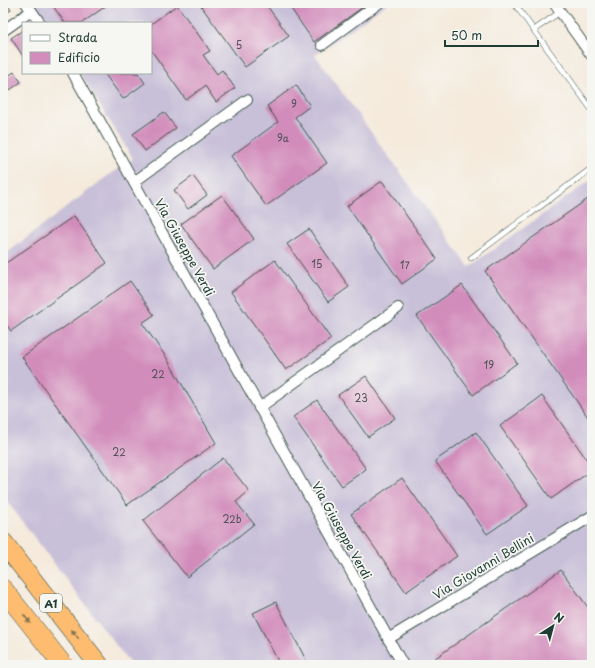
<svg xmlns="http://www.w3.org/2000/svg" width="595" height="668" font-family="'Playpen Sans',sans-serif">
	<rect width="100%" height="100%" fill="#f6f6f2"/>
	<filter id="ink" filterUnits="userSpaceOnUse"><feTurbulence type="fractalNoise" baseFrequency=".025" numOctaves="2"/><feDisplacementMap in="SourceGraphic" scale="8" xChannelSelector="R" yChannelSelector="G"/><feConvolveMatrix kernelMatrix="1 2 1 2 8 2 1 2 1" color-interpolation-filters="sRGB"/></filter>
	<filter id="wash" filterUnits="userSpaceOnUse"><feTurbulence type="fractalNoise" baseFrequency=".012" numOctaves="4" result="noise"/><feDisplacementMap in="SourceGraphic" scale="16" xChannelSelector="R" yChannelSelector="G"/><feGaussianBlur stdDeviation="0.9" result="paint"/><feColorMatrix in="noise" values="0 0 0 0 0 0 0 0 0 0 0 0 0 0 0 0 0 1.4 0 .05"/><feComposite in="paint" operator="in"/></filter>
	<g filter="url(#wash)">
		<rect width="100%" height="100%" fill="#f5eadc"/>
		<!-- industrial -->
		<polygon fill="#c8bfd8" points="34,3 388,3 315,55 469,267 592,179 592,665 131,665 3,496 3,256 110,174 133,159 80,73 151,73 151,23 49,23"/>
		<g id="blocks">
			<!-- building -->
			<g fill="#d28cbb">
				<polygon points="3,3 6,3 11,10 3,15"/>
				<polygon points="51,3 110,3 82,23 65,23"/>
				<polygon points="199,3 265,3 289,36 245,67"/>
				<polygon points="287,3 366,3 367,4 314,42"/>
				<polygon points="177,5 210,51 203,55 217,74 222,70 235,88 216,102 205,86 186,100 151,50 151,24"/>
				<polygon points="23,30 23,56 11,38"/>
				<polygon points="14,72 21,82 3,95 3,79"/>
				<polygon points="104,73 138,73 145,83 123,99"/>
				<polygon points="296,85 310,106 295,117 327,163 266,206 231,156 278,122 267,106"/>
				<polygon points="164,112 176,128 145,151 133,134"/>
				<polygon points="193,176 207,195 188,209 174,190"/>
				<polygon points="382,181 437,259 402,284 347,206"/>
				<polygon points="222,195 254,239 213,269 181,224"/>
				<polygon points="592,196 592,423 485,271"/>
				<polygon points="74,216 107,263 11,331 3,320 3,265"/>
				<polygon points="309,229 349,287 328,302 287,244"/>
				<polygon points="275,260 331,339 286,370 231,292"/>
				<polygon points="130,281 154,315 142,323 166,357 216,443 127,505 22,357"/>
				<polygon points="462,285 517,363 473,395 417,316"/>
				<polygon points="366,376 395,418 368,437 338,395"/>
				<polygon points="542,396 592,467 592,470 551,499 500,426"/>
				<polygon points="317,400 366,469 342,486 293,417"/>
				<polygon points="476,432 528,506 487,534 435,461"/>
				<polygon points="223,458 249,491 236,502 254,524 187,577 143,521"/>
				<polygon points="402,478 457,556 406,592 351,514"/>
				<polygon points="561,570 592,613 592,660 586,665 439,665 434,659"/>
				<polygon points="276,602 307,662 308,665 280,665 253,613"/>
			</g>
		</g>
	</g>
	<g filter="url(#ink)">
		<use href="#blocks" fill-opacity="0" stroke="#3f574d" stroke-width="1"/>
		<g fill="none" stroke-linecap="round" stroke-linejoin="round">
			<defs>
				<g id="lane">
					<polyline points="514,3 592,110"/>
					<polyline points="534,30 560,12"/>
					<polyline points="471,258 592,168"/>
				</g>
				<g id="street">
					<polyline points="26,3 40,23"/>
					<polyline points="554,3 592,56"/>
					<polyline points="3,31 31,11"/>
					<polyline points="322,45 379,3"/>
					<polyline points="73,73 403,665"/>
					<polyline points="134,182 247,100"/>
					<polyline points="259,408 398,308"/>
					<polyline points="388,639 592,516"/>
				</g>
				<g id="highway">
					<polyline points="3,542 99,665"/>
					<polyline points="3,589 63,665"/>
				</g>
			</defs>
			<!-- lane casing -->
			<use href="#lane" stroke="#3f574d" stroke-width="6"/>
			<!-- street casing -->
			<use href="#street" stroke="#3f574d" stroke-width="12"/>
			<!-- highway casing -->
			<use href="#highway" stroke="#3f574d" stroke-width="20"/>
			<!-- lane -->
			<use href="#lane" stroke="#fff" stroke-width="5"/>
			<!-- street -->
			<use href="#street" stroke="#fff" stroke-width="10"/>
			<!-- highway -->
			<use href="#highway" stroke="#fdbc70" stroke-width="19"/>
		</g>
		<!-- one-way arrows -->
		<defs><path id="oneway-solid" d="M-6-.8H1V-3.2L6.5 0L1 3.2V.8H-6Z"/></defs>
		<g fill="#83764f">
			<use href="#oneway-solid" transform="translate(27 619) rotate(52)"/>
			<use href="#oneway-solid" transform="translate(75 634) rotate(-128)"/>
		</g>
	</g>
	<g text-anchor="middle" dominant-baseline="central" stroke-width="3.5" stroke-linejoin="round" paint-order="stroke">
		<!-- number labels -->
		<g font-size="10" fill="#4c5156">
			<text x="239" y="44">5</text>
			<text x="294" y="103">9</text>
			<text x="283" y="137">9a</text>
			<text x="317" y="263">15</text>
			<text x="405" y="264">17</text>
			<text x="489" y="364">19</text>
			<text x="158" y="373">22</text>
			<text x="361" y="397">23</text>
			<text x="119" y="451">22</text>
			<text x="232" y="518">22b</text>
		</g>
		<!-- shield labels -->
		<rect fill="#f6f6f2" stroke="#60746d" stroke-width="1" x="40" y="594" width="22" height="18" rx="3"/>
		<g font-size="11" font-weight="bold" fill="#1f3d34">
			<text x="51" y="603">A1</text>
		</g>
		<!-- street labels -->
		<g font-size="12" fill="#1f3d34" stroke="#f6f6f2">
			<text transform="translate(185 247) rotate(61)">Via Giuseppe Verdi</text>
			<text transform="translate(342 530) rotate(61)">Via Giuseppe Verdi</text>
			<text transform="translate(483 566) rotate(-31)">Via Giovanni Bellini</text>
		</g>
	</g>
	<!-- margin -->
	<rect width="595" height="668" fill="none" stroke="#f6f6f2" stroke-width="16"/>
	<!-- legend -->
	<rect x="22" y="22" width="130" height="52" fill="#f6f6f2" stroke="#a0aca6"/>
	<rect x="30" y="35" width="20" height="6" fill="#ffffff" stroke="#a0aca6"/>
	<text x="58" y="42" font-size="12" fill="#1f3d34">Strada</text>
	<rect x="30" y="52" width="20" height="12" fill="#d28cbb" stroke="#a0aca6"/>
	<text x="58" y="62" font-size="12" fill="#1f3d34">Edificio</text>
	<!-- north arrow -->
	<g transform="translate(553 626) rotate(36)" stroke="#f6f6f2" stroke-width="3" paint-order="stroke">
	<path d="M0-3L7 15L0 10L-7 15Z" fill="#1f3d34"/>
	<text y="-6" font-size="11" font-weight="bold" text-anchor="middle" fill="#1f3d34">N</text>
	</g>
	<!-- scale -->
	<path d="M445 40v6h93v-6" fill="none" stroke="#1f3d34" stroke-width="2"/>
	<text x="451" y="40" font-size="12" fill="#1f3d34" stroke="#f6f6f2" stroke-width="3" paint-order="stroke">50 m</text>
</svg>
